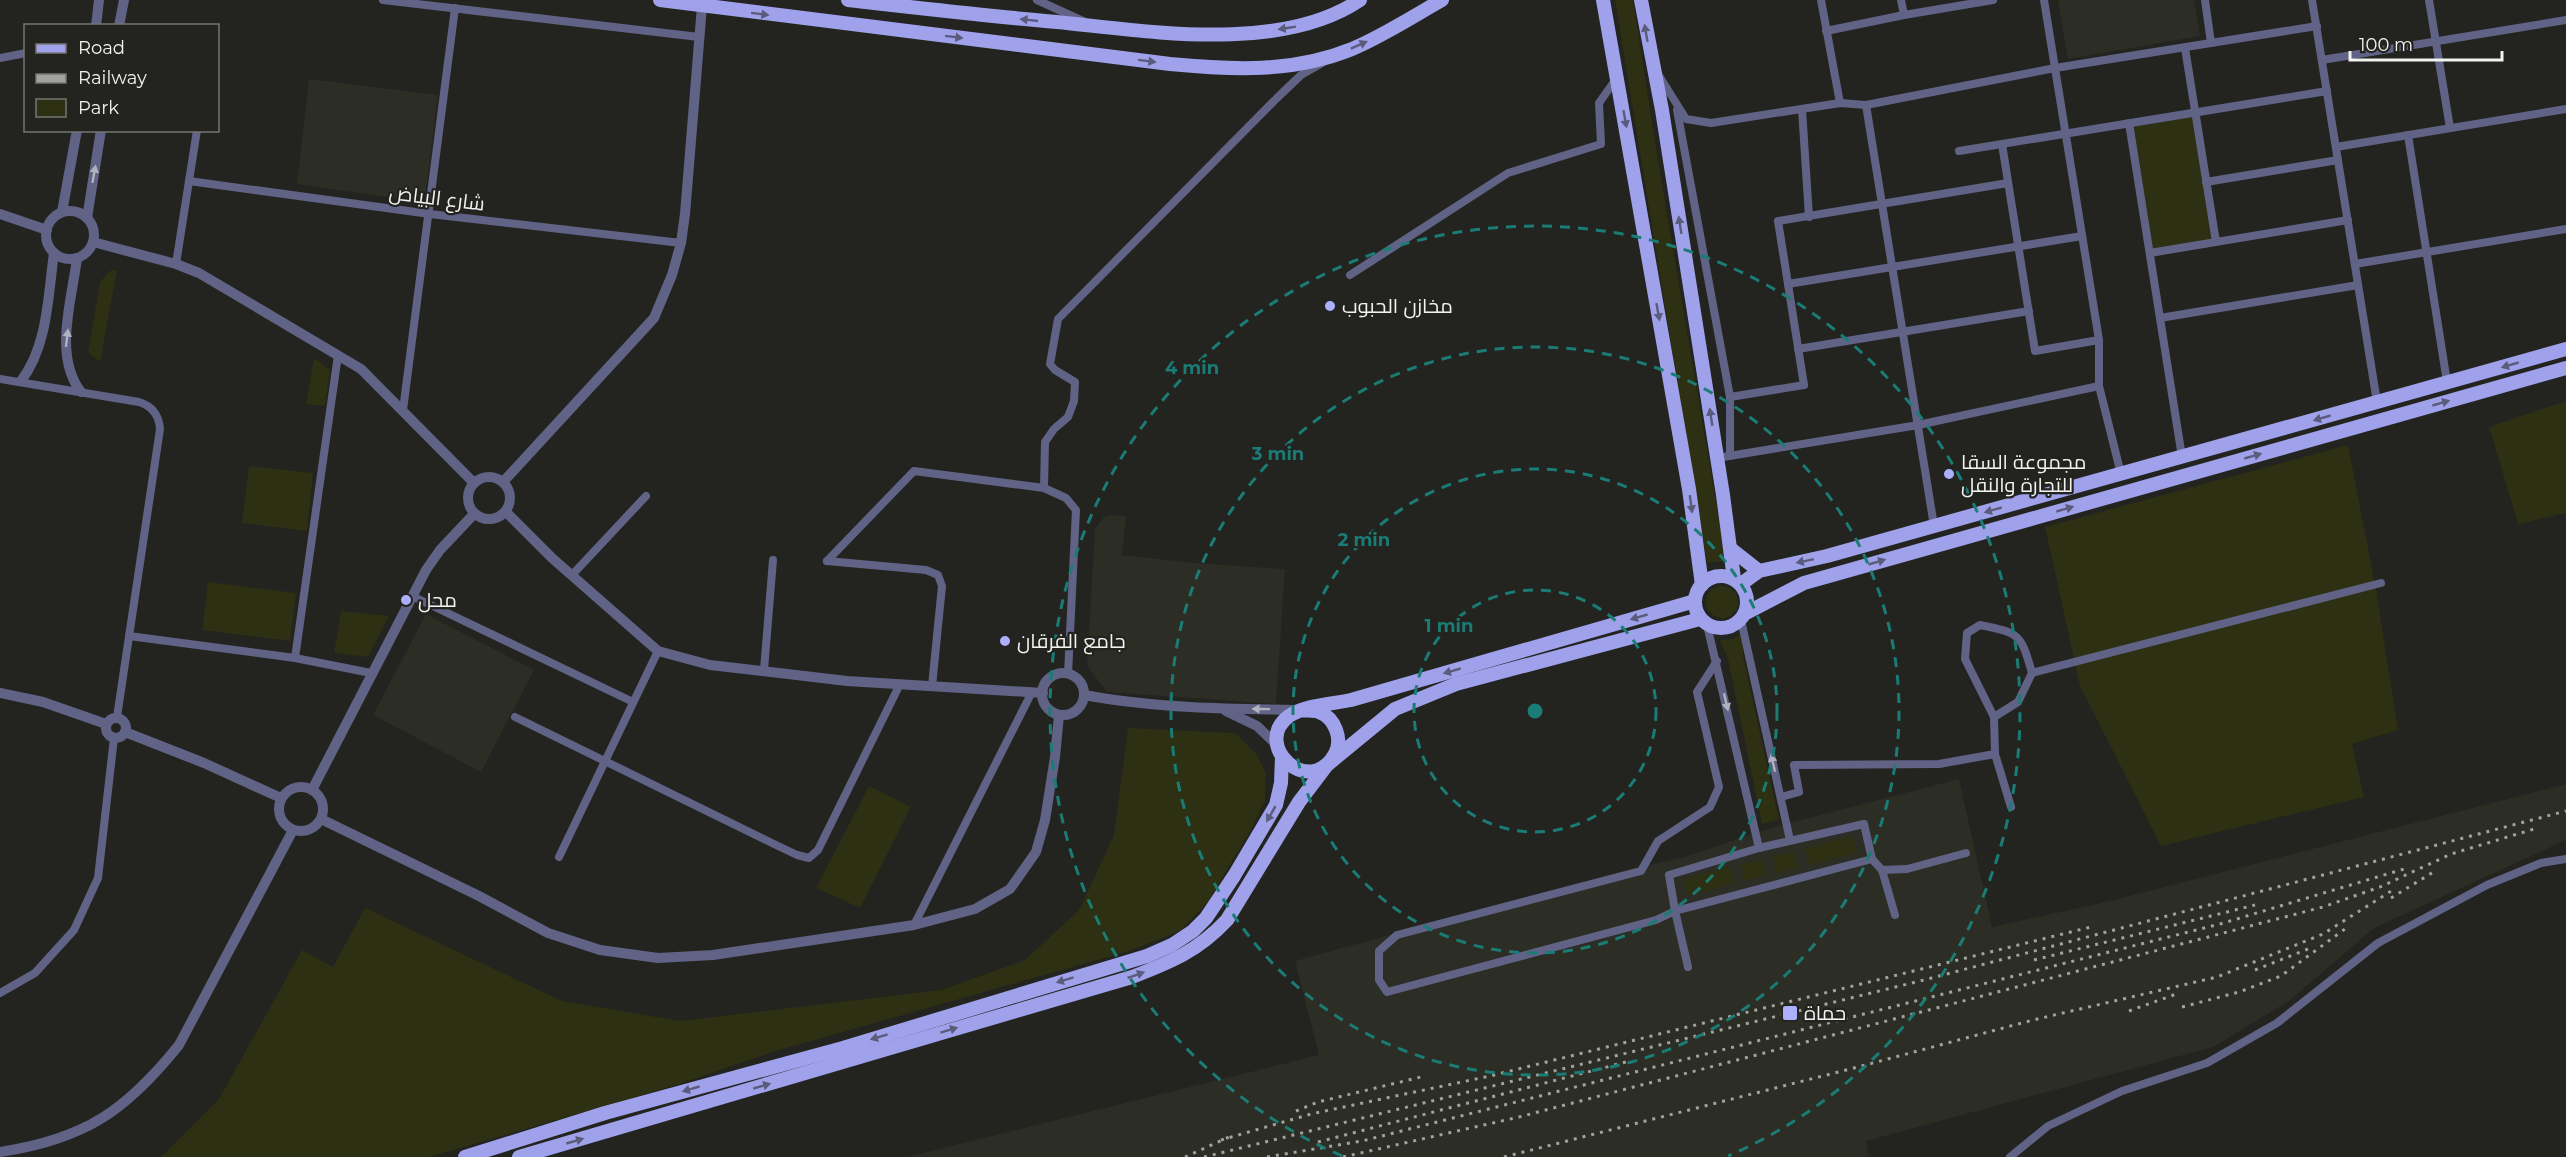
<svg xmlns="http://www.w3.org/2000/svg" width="2566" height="1157" font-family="Montserrat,Cairo,sans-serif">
	<rect width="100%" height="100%" fill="#232320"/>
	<!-- built -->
	<g fill="#2c2d24">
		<polygon points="2058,0 2194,0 2200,36 2068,59"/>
		<polygon points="309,79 438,95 425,198 422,202 297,184"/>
		<polygon points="1112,515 1126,516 1122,555 1195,563 1285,569 1276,704 1107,692 1087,666 1095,529 1104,517"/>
		<polygon points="426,614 534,670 481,772 373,715"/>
		<polygon points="1959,779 1992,927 2106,902 2566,784 2566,840 2374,928 2289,1001 2213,1047 1866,1141 1869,1157 907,1157 1319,1055 1295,961 1621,871 1685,857 1770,828"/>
	</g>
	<!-- green -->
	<g fill="#2d3012">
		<polygon points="1615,0 1633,0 1658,161 1726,561 1707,563"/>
		<polygon points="2195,112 2216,242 2150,253 2129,123"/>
		<polygon points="117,270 100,362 88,352 100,282 110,271"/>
		<polygon points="314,358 330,370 325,406 306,404"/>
		<polygon points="2566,401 2566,513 2518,524 2489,427"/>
		<polygon points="2348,445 2376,589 2398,730 2352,744 2364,797 2161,846 2080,686 2045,527"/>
		<polygon points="249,466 313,473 307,531 242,523"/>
		<polygon points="208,582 296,593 290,641 202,630"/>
		<circle cx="1722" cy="602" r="16"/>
		<polygon points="341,611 389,616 368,657 334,653"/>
		<polygon points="1742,634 1743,656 1779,820 1762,824 1728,659 1720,640 1734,639"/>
		<polygon points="1128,728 1235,733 1256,754 1266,773 1265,800 1251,830 1207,903 1180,931 1129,951 776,1051 676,1085 429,1157 161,1157 219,1099 302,950 333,967 365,908 562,1001 680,1021 941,990 1025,960 1079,910 1114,835"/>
		<polygon points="869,786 911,807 860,908 816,888"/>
		<polygon points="1853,836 1857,853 1809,865 1805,848"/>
		<polygon points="1794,851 1798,868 1776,873 1772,856"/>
		<polygon points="1763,859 1767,875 1744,881 1740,864"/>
		<polygon points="1731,867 1735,883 1687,896 1682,879"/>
	</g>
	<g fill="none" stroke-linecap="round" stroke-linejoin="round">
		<!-- minor -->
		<g stroke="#616386" stroke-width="8">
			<polyline points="383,0 699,37"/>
			<polyline points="1037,0 1083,21"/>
			<polyline points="1821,0 1840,103"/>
			<polyline points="1901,0 1904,15"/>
			<polyline points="2044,0 2099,340 2099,386 2121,474"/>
			<polyline points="2205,0 2211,43"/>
			<polyline points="2312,0 2377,402"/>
			<polyline points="2429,0 2450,128"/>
			<polyline points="1826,31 1904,15 1993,0"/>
			<polyline points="2185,48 2216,242"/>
			<polyline points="0,58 26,53"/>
			<polyline points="2322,60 2566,20"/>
			<polyline points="1658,74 1686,119 1711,123 1840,103 1866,105 2055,68 2317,26"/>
			<polyline points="1866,105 1934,526"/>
			<polyline points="1802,109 1809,217"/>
			<polyline points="1677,110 1730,397 1730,456"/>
			<polyline points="2129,123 2182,457"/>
			<polyline points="2408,135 2447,382"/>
			<polyline points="2002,144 2035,351 2099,340"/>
			<polyline points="2336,147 2566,109"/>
			<polyline points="1959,151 2327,91"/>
			<polyline points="189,181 430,214 681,243"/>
			<polyline points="2206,182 2338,160"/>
			<polyline points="2150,253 2348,220"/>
			<polyline points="176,264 197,130"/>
			<polyline points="2355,264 2566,229"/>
			<polyline points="1350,275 1508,173 1601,144 1599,103 1616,79"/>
			<polyline points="1788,284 2082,236"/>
			<polyline points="2160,318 2358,285"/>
			<polyline points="1798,349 2029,311"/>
			<path d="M0,379L139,402C152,406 159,415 160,429L117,717"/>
			<polyline points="1730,397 1804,385 1778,221 2008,183"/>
			<polyline points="403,410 455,8"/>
			<polyline points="1717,458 1918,425 2099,386"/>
			<polyline points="1044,488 1045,442 1054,429 1068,417 1074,401 1075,382 1055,370 1050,364 1058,319 1277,98 1301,75 1322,63"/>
			<polyline points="827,561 914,471 1044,488 1066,498 1076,510 1068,674"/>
			<polyline points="827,561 926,570 938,575 942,586 932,686"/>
			<polyline points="572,575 646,496"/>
			<polyline points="412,596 633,702"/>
			<polyline points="1741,620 1790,840"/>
			<polyline points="1707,625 1759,848"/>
			<polyline points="129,636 295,658 371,673"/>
			<polyline points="295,658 338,355"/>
			<polyline points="764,670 773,560"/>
			<polyline points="515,717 774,844 797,855 809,858 818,850 900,684"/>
			<polyline points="1994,717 2018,702 2032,673"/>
			<polyline points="1781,797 1799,792 1794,765 1939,764 1995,754"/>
			<path d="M2011,807L1995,754L1994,717L1965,659L1967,633L1980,625C2020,633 2021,634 2032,673L2381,583"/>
			<polygon points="1864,824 1872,859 1675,911 1669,875 1759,848"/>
			<polyline points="559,857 658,651"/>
			<polyline points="1872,859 1882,870 1895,915"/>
			<polyline points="1882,870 1907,869 1966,853"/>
			<polyline points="914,925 1032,692"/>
			<polyline points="1688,967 1675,911 1656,920 1387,992 1379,980 1379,951 1397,935 1641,871 1658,841 1710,807 1719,787 1697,692 1717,661"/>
			<polyline points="0,993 35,973 74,930 98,878 114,738"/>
			<polyline points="2010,1157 2048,1126 2122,1091 2207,1063 2277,1023 2378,943 2487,885 2541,863 2566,859"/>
		</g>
		<!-- tertiary -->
		<g stroke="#616386" stroke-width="10">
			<polyline points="96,26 99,0"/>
			<polyline points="119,26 124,0"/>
			<circle cx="70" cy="235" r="24"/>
			<polyline points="62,212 77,130"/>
			<polyline points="0,214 47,230"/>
			<polyline points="87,218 101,130"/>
			<polyline points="93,242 176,264 199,273 361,369 474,483"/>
			<path d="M77,258C72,300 53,356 81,392"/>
			<path d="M21,381C48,346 48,295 54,253"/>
			<circle cx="489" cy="498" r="21"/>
			<polyline points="503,482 654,318 672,275 681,243 685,214 702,6"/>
			<polyline points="506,512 552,558 658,651 710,665 847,681 1043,693"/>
			<circle cx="1063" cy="694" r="21"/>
			<polyline points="0,693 43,702 106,724"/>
			<path d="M1084,695C1154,708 1227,709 1298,710"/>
			<polyline points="1226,711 1257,726 1278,746"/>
			<circle cx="116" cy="728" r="10"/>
			<polyline points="125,732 204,763 281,798"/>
			<circle cx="301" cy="809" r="22"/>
			<polyline points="312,790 426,570 440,550 474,514"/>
			<polyline points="321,819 479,896 548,933 600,950 658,958 713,955 914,925 975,909 1010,889 1036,852 1045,820 1055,757 1059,715"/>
			<path d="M0,1152C85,1139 126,1111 179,1045L293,830"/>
		</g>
		<!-- primary -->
		<g stroke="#9fa2eb" stroke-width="14">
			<path d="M660,0L1170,64C1233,70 1293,73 1352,49C1383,36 1412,17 1442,0"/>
			<path d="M848,0C918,8 987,16 1057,22C1148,31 1280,54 1360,0"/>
			<polyline points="1603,0 1689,489 1702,585"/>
			<polyline points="1641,0 1662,110 1723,495 1734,579"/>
			<polyline points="1731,549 1759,571"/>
			<circle cx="1721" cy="602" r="26"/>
			<polyline points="1741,584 1759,571 1827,556 2566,349"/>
			<polyline points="1746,613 1804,583 2566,368"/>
			<path d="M1301,710C1307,711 1314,710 1319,712C1335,718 1343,739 1335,754C1309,800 1251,744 1289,716C1305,705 1333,704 1351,700L1695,601"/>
			<polyline points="465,1157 605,1113 843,1048 1147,956 1172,945 1193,931 1206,918 1234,876 1276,805 1281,783 1282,757"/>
			<path d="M519,1157L1132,977C1171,962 1198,951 1227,920L1299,802L1327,765L1395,709L1456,684L1700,619"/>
		</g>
		<!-- rail -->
		<g stroke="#a2a2a0" stroke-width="3" stroke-dasharray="3 6" stroke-linecap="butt">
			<polyline points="2391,898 2435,871"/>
			<polyline points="2034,960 2255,905"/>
			<polyline points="2255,970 2308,949"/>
			<polyline points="2182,1007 2239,992 2281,976 2349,926"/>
			<polyline points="2129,1011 2179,993"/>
			<polyline points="1296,1111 1318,1102 1425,1076"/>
			<polyline points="1221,1140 1311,1114 1490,1076 2095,926"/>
			<polyline points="1318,1142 1626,1062"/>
			<polyline points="1185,1157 1229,1137"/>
			<polyline points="1204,1157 1924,980 2566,811"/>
			<polyline points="1267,1157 1362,1141 2220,924 2404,869"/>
			<polyline points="1343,1157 1519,1117 2323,907 2380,887 2451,854 2534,829"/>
			<polyline points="1504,1157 1858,1067 2033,1020 2217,977 2323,934 2396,888"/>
		</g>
	</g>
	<!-- one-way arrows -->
	<defs><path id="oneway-solid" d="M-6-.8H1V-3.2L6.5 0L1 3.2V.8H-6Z" transform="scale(1.5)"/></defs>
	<g fill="#5b5c7b">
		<use href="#oneway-solid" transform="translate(760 14) rotate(7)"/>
		<use href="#oneway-solid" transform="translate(1029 20) rotate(-174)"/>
		<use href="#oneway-solid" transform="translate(1287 28) rotate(171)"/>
		<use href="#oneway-solid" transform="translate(1646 33) rotate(-100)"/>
		<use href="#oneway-solid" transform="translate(954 37) rotate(7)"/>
		<use href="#oneway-solid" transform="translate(1359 45) rotate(-24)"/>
		<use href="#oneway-solid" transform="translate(1147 61) rotate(7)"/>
		<use href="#oneway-solid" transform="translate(1625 119) rotate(80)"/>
		<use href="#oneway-solid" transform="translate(1680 225) rotate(-99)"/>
		<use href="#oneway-solid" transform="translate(1658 312) rotate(80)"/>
		<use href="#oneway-solid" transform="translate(2510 365) rotate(164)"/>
		<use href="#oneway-solid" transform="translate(2441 403) rotate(-16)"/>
		<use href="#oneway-solid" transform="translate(1711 417) rotate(-99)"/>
		<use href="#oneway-solid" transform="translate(2322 418) rotate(164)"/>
		<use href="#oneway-solid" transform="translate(2253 456) rotate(-16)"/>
		<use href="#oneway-solid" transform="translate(1691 504) rotate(82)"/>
		<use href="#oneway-solid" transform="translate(2065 509) rotate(-16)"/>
		<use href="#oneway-solid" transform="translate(1993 510) rotate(164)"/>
		<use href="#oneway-solid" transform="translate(1805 561) rotate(168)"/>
		<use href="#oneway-solid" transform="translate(1877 562) rotate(-16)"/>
		<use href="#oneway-solid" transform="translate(1639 617) rotate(164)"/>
		<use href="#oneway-solid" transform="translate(1452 671) rotate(164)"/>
		<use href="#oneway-solid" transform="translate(1271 814) rotate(120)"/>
		<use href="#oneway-solid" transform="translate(1136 975) rotate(-19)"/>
		<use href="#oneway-solid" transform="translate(1065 980) rotate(163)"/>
		<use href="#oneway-solid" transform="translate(949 1030) rotate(-17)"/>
		<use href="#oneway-solid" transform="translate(879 1037) rotate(163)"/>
		<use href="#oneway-solid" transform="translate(762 1086) rotate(-16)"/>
		<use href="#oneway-solid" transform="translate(691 1089) rotate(164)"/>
		<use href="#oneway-solid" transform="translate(575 1141) rotate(-16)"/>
	</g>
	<g fill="#b1b2c0">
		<use href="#oneway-solid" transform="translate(94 174) rotate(-80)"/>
		<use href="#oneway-solid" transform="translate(67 338) rotate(-83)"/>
		<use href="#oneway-solid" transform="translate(1726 702) rotate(77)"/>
		<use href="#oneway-solid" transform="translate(1261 709) rotate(-179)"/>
		<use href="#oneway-solid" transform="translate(1773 763) rotate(-103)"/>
	</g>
	<!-- distance rings -->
	<g fill="none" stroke="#1a7c74" stroke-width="3" stroke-dasharray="10 8">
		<circle cx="1535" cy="711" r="121"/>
		<circle cx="1535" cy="711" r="242"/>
		<circle cx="1535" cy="711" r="364"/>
		<path d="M1342 1156A485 485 0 1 1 1728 1156"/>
	</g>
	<!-- markers -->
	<g fill="#acaffb" stroke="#232320" stroke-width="2">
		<circle cx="1330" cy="306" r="6"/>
		<circle cx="1949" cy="474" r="6"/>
		<circle cx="406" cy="600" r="6"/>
		<circle cx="1005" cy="641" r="6"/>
		<rect x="1782" y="1005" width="16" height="16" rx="3"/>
	</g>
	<g text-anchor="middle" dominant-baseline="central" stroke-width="4.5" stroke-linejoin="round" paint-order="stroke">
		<!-- street labels -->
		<g font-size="20" fill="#f2f2f0" stroke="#232320">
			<text transform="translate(437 198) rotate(7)">شارع البياض</text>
		</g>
		<!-- poi labels -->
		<g font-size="20" fill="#f2f2f0" stroke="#232320" text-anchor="start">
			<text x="1342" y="306">مخازن الحبوب</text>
			<text x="1961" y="462">مجموعة السقا<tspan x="1961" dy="23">للتجارة والنقل</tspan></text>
			<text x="418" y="600">محل</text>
			<text x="1017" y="641">جامع الفرقان</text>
			<text x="1804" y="1013">حماة</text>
		</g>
	</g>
	<circle cx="1535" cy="711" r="9" fill="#1a7c74" stroke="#232320" stroke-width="3"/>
	<g font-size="18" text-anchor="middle" font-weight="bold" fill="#1a7c74" stroke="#232320" stroke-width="4.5" stroke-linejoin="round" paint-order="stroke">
		<text x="1192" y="374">4 min</text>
		<text x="1278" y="460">3 min</text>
		<text x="1364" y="546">2 min</text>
		<text x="1449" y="632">1 min</text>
	</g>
	<!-- legend -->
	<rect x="24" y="24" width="195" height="108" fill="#232320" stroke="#767673" stroke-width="1.5"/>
	<rect x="36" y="44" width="30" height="9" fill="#9fa2eb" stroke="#767673" stroke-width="1.5"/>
	<text x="78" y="54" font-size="18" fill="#f2f2f0">Road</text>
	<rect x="36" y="74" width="30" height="9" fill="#a2a2a0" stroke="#767673" stroke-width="1.5"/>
	<text x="78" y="84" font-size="18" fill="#f2f2f0">Railway</text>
	<rect x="36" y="99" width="30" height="18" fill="#2d3012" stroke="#767673" stroke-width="1.5"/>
	<text x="78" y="114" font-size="18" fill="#f2f2f0">Park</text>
	<!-- scale -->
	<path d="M2350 51v9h152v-9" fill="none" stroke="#f2f2f0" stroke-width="3"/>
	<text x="2359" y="51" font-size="18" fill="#f2f2f0" stroke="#232320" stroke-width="4.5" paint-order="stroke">100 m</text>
</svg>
